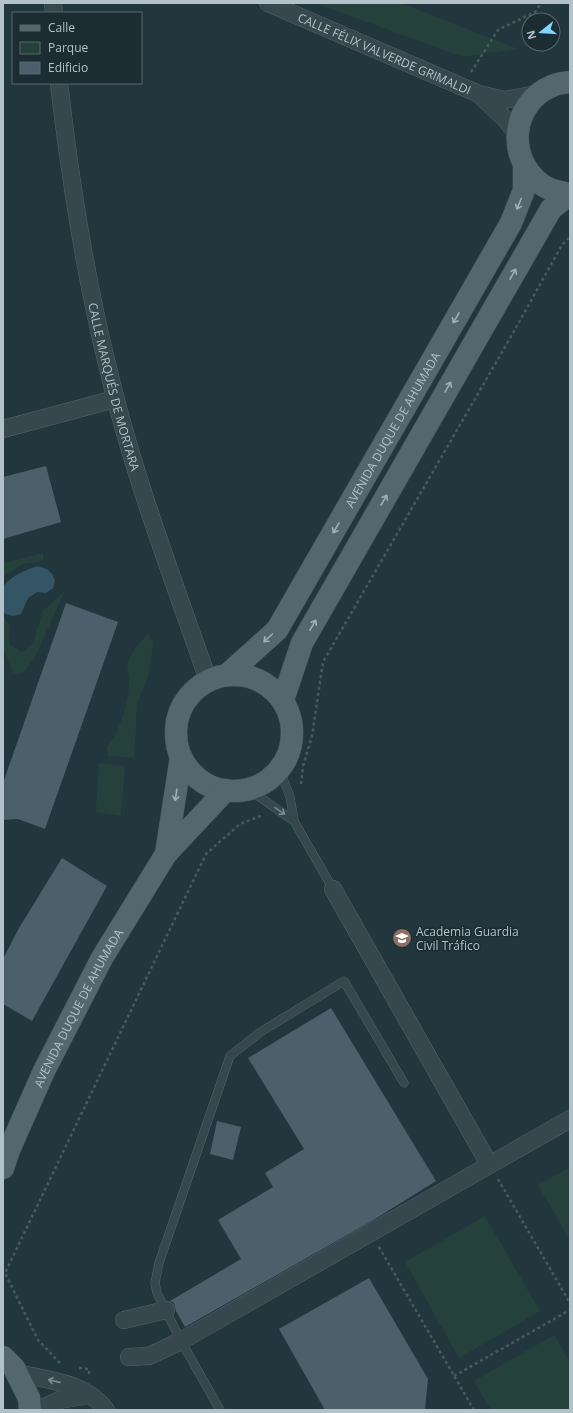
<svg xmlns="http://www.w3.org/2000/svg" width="573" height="1413" font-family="'Open Sans',sans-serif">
	<rect width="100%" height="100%" fill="#22363e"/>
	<!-- green -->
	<g fill="#25413c">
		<polygon points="315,3 401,3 518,49 463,57"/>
		<polygon points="43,553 43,561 23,564 5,575 3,578 3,563"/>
		<polygon points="64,592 37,653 25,671 14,674 3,648 3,618 10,624 9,644 22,652 33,643 43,611"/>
		<path d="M149,633L153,644L149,673L137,704L134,758L108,756L107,747C120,731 128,705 129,684C130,677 126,669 128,663C131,651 141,641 149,633Z"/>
		<polygon points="99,763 125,766 121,816 96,812"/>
		<polygon points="570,1167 570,1240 538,1185"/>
		<polygon points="485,1216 540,1311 459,1358 405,1262"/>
		<polygon points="554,1335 570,1362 570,1410 491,1410 474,1381"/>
	</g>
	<!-- water -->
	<path fill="#335565" d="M37,566L47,569L52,574L55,581L53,588L46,593L37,592L28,598L21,614L13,616L5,614L3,611C3,604 1,595 3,589C6,577 27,570 37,566Z"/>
	<!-- building -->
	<g fill="#4b606a">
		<polygon points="46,466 61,522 3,539 3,477"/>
		<polygon points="66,603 118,622 45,829 18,819 3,820 3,783"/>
		<polygon points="62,858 107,886 32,1021 3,1004 3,959 19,928"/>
		<polygon points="331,1008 436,1181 372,1221 185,1327 176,1311 174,1303 170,1301 241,1259 218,1220 273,1187 265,1173 304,1149 248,1058"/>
		<polygon points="217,1121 241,1127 233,1160 210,1154"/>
		<polygon points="369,1278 428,1379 425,1410 325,1410 279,1329"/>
	</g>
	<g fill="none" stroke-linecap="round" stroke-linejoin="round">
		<defs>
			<g id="lane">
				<polyline points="248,789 294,821 290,797 279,768"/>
				<polyline points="294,821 333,889"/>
				<polyline points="220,1410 181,1341 157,1293 155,1283 159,1263 230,1056 259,1033 344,981 404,1083"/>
			</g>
			<g id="street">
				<polyline points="53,3 54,13"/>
				<path id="s1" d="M268,3L479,94L504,100L537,94"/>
				<path id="s2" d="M59,83C70,178 84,271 107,364C132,472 172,576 208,680"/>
				<polyline points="481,96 505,119 517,133"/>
				<polyline points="3,429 115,399"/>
				<polyline points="333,889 489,1164"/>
				<polyline points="124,1320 166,1310"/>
				<polyline points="129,1357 149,1356 181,1341 570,1119"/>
				<path d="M17,1373C47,1380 86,1382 106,1410"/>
				<polyline points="38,1410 60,1400 89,1395"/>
			</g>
			<g id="primary">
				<path d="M570,82C564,83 558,83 552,86C511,103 506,158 541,184C550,191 560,192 570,194"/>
				<path id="s3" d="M228,674L277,630L511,223L524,190V166"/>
				<circle cx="234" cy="733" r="58"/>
				<polyline points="283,700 302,643 551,209 570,194"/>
				<polyline points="166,854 181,757"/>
				<path id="s4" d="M3,1168L9,1150L44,1071L102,958L166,854L226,790"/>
				<polyline points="3,1357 14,1368 29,1398 30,1410"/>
			</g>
		</defs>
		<!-- lane casing -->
		<use href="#lane" stroke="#54646c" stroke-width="9"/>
		<!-- street casing -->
		<use href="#street" stroke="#54646c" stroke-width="18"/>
		<!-- primary casing -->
		<use href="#primary" stroke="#42535a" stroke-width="23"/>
		<!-- path -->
		<g stroke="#445d59" stroke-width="2.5" stroke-dasharray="3 3" stroke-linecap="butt">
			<polyline points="471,72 498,30 535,12 541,3"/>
			<polyline points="301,784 303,766 312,736 323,662 509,340 562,245 570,237"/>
			<polyline points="498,1179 570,1303"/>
			<polyline points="379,1247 474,1410"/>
			<polyline points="60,1363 38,1340 5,1273 206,854 240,824 263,815"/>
			<polyline points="79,1368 89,1369 89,1374"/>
			<polyline points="454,1376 570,1310"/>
		</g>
		<!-- lane -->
		<use href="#lane" stroke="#36474e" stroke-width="8"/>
		<!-- street -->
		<use href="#street" stroke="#36474e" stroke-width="17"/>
		<!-- primary -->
		<use href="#primary" stroke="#54666e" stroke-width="22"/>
	</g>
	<!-- one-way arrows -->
	<defs><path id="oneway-shaft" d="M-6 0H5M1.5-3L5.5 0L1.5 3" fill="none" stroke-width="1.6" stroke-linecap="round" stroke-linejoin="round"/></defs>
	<g stroke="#9fafb8">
		<use href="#oneway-shaft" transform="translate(519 204) rotate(112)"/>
		<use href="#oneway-shaft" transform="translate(513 274) rotate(-60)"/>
		<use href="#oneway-shaft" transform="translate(456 318) rotate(120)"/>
		<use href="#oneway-shaft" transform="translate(448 387) rotate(-60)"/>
		<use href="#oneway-shaft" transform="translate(384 500) rotate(-60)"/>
		<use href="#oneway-shaft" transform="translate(336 528) rotate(120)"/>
		<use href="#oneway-shaft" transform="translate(313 625) rotate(-60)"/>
		<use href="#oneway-shaft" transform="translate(268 638) rotate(138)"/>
		<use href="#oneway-shaft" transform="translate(176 795) rotate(99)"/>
	</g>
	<g stroke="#7a8a92">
		<use href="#oneway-shaft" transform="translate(280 811) rotate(34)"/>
		<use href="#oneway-shaft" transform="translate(54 1381) rotate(-167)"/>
	</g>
	<!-- icons -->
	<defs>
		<symbol id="university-disc" viewBox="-11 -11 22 22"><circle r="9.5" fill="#8d6e63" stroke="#1b2c33"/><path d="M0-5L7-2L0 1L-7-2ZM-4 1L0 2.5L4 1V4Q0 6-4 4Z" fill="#fff"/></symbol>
	</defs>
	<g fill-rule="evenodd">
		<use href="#university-disc" x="391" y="927" width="22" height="22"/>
	</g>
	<g text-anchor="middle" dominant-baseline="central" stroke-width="3" stroke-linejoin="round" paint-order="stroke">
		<!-- street labels -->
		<g font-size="12" fill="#b2c1ca" stroke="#1b2c33">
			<text stroke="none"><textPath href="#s1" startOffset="127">CALLE FÉLIX VALVERDE GRIMALDI</textPath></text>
			<text stroke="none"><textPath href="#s2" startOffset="309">CALLE MARQUÉS DE MORTARA</textPath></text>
			<text stroke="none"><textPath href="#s3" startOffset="297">AVENIDA DUQUE DE AHUMADA</textPath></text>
			<text stroke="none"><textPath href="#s4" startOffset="177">AVENIDA DUQUE DE AHUMADA</textPath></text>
		</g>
		<!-- poi labels -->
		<g font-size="12" fill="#b2c1ca" stroke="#1b2c33" text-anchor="start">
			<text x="416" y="931">Academia Guardia<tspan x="416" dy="14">Civil Tráfico</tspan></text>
		</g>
	</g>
	<!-- border -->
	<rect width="573" height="1413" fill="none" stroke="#b2c1ca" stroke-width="8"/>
	<!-- legend -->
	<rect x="12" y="12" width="130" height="72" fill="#1b2c33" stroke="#57686f"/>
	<rect x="20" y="25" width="20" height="6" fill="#54666e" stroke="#57686f"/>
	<text x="48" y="32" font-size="12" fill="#b2c1ca">Calle</text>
	<rect x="20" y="42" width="20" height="12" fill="#25413c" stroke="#57686f"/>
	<text x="48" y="52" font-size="12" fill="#b2c1ca">Parque</text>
	<rect x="20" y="62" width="20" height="12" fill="#4b606a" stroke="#57686f"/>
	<text x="48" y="72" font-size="12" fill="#b2c1ca">Edificio</text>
	<!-- north arrow -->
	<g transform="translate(541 32) rotate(253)"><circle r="19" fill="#1b2c33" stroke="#57686f"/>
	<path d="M0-3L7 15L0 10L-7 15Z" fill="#83d4fe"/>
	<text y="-6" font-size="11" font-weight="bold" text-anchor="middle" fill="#b2c1ca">N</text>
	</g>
</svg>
